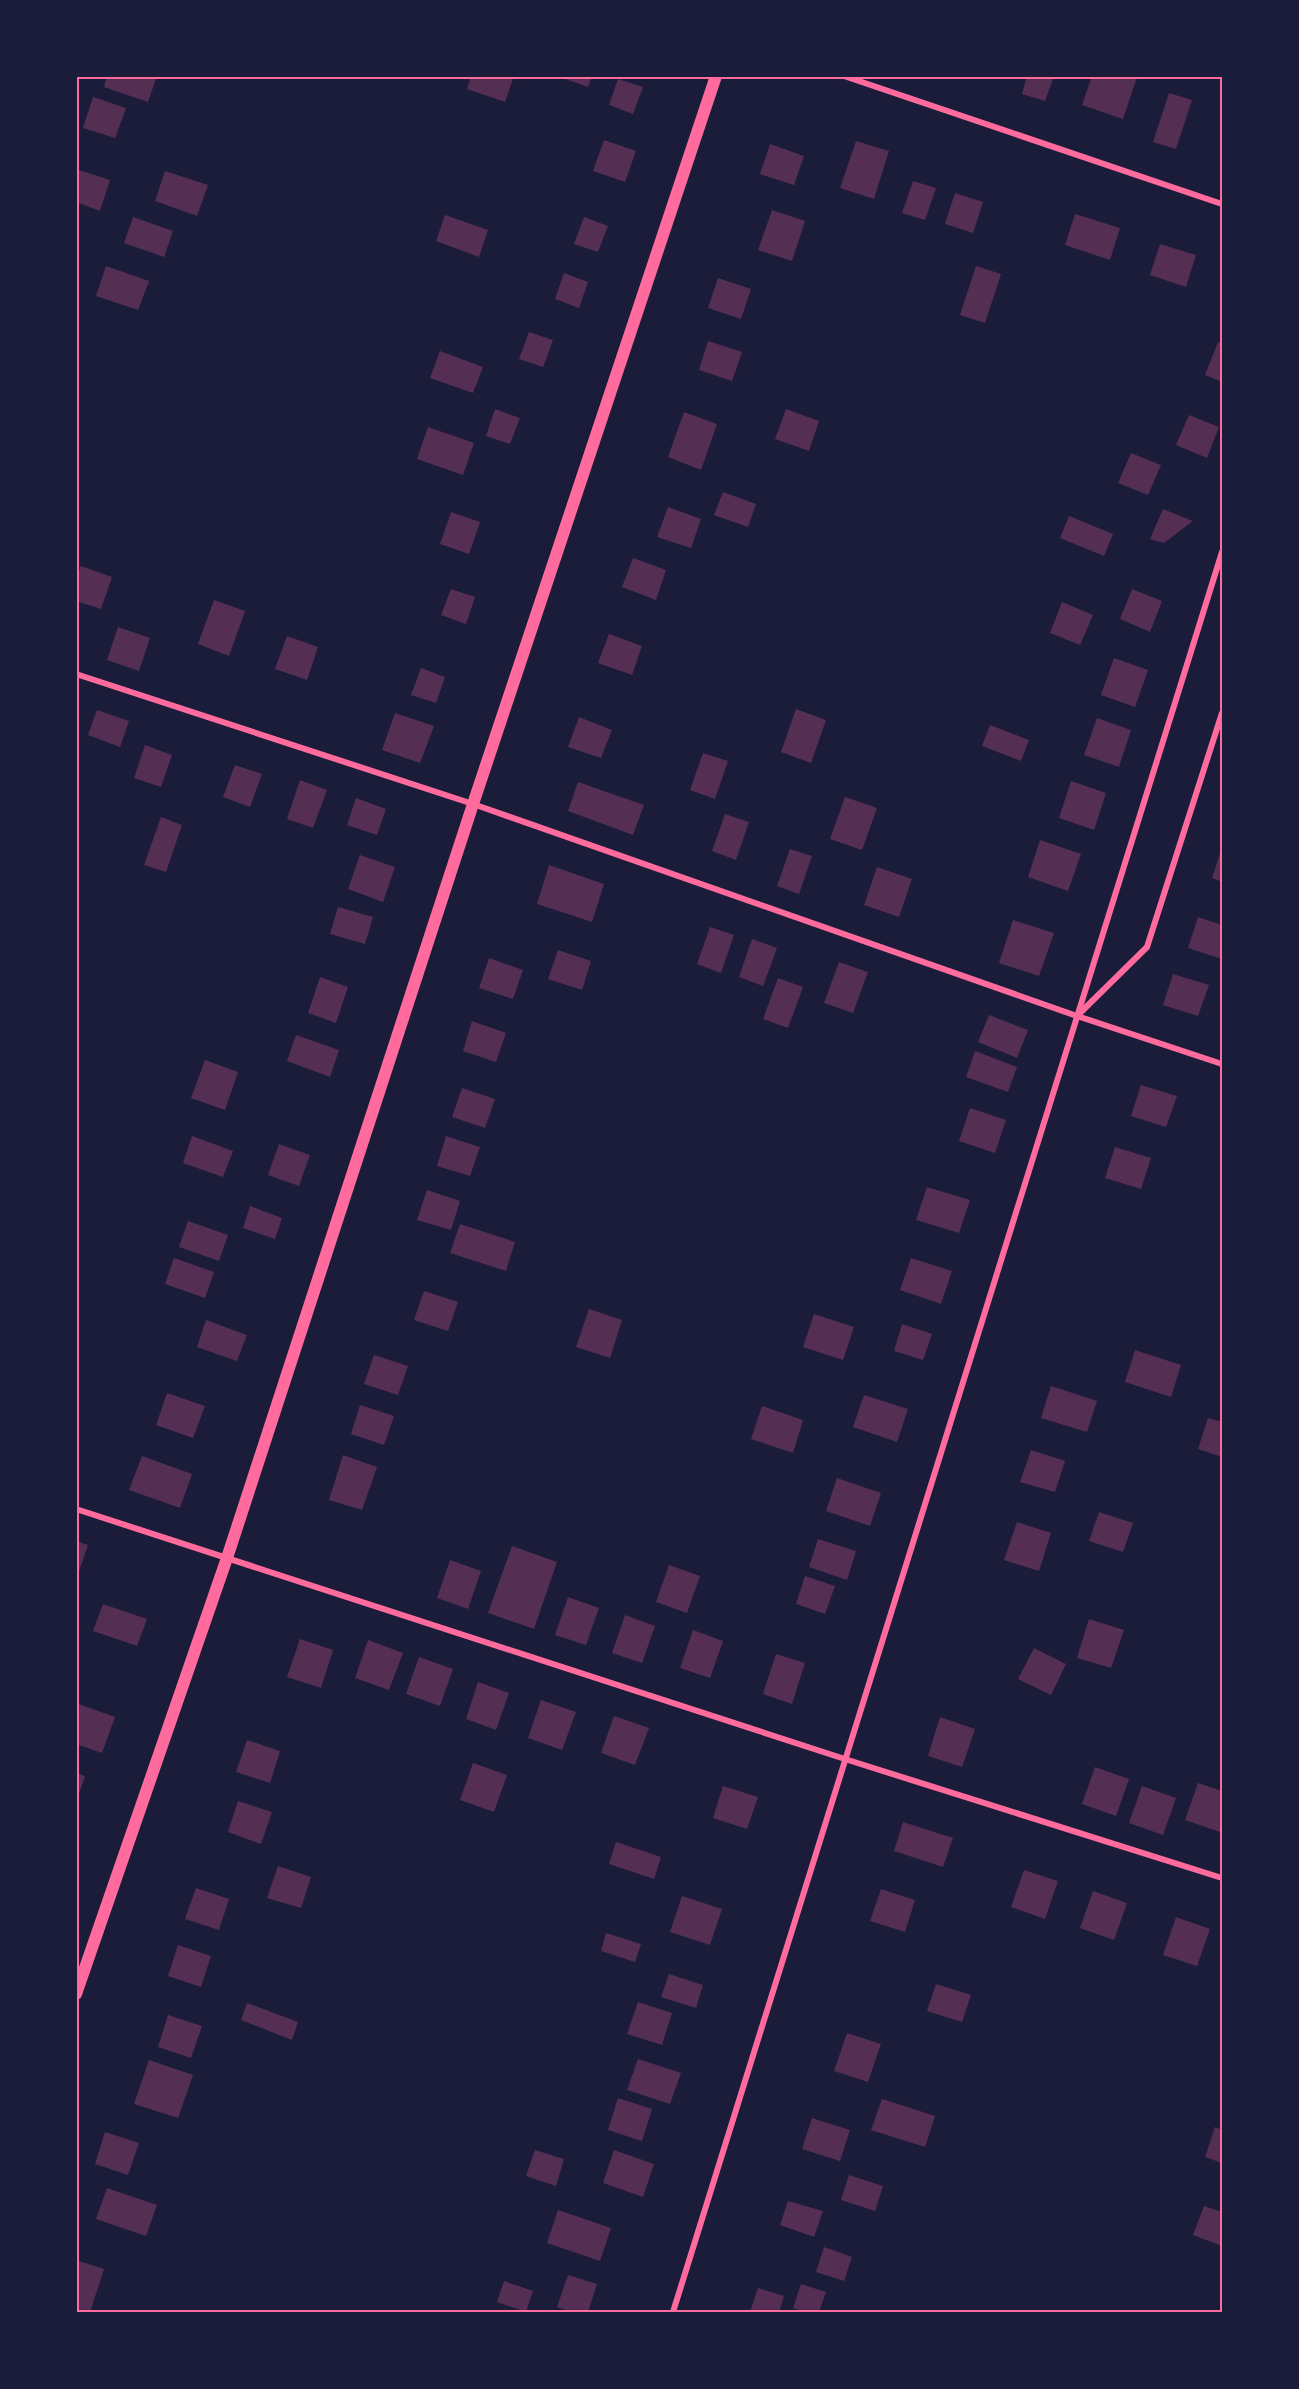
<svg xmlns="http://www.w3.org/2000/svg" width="1299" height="2389" font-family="'Roboto Condensed',sans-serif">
	<rect width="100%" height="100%" fill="#1b1b3a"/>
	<!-- building -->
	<g fill="#542f53">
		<polygon points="107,76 157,76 148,102 104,87"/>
		<polygon points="471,76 514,76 505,102 467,89"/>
		<polygon points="557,76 592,76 588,87"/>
		<polygon points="1027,76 1054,76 1045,101 1022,94"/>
		<polygon points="1092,76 1137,77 1123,119 1082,105"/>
		<polygon points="618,79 643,87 633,114 609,105"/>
		<polygon points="1169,93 1192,100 1176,149 1153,142"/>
		<polygon points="93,97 126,108 115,138 83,128"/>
		<polygon points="604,140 636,151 625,182 593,171"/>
		<polygon points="856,141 889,151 874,199 840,188"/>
		<polygon points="770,144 804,156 794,185 760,174"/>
		<polygon points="76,169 110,180 100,211 76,202"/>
		<polygon points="165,171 208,185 197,216 155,201"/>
		<polygon points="913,181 936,188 925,220 902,213"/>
		<polygon points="955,193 983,202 973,233 945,224"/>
		<polygon points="772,210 805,221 792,261 758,250"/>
		<polygon points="1075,214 1120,228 1110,260 1065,245"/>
		<polygon points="445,215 488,230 479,257 436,241"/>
		<polygon points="133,217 173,231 164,257 124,243"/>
		<polygon points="584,217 608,226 598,252 574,244"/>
		<polygon points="1160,244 1196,255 1186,287 1150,275"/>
		<polygon points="106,266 149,281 138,310 96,296"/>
		<polygon points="976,266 1001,274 985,323 960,315"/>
		<polygon points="564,273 588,282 579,308 555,299"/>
		<polygon points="718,278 751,289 741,319 708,308"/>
		<polygon points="529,332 553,340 543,367 519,359"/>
		<polygon points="708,341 742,352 732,381 699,370"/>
		<polygon points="1218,342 1222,344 1222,382 1205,375"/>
		<polygon points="440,351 483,367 473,393 430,378"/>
		<polygon points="495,409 520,418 510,444 486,436"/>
		<polygon points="786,409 819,421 809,451 775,439"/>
		<polygon points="684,412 717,424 701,470 668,457"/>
		<polygon points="1189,415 1219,427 1207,458 1176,445"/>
		<polygon points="428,427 474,443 463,475 417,459"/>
		<polygon points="1131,453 1161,465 1148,495 1118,483"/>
		<polygon points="723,492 756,504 748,527 714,515"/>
		<polygon points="668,507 701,519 691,548 657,537"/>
		<polygon points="1163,509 1193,521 1164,543 1150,539"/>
		<polygon points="451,512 480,522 469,554 440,544"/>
		<polygon points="1069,516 1113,534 1104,556 1060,538"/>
		<polygon points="633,558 666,570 656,600 622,587"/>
		<polygon points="81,566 112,577 101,609 76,601 76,577"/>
		<polygon points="451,589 475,597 466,624 441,615"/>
		<polygon points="1132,589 1162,601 1150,632 1120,619"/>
		<polygon points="214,600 245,611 229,656 198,644"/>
		<polygon points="1062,602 1093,615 1080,645 1050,633"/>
		<polygon points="118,627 150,638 139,671 107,660"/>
		<polygon points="609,634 642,646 632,675 598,663"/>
		<polygon points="287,636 318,647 307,680 275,669"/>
		<polygon points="1114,658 1148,670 1135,707 1101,695"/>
		<polygon points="421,668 445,677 436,703 411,695"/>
		<polygon points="796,709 826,720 811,763 781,752"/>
		<polygon points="97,710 129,721 120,747 88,735"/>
		<polygon points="395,713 434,726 420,763 382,750"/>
		<polygon points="579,717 612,730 601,758 568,747"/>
		<polygon points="1097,718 1131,730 1119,767 1084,755"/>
		<polygon points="990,725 1029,740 1021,761 982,746"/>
		<polygon points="145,745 172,755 161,787 134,778"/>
		<polygon points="703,753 728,761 715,799 690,790"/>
		<polygon points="235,765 262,774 250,807 223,797"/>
		<polygon points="300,780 327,790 313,828 287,819"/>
		<polygon points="1071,781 1106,793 1094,830 1059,818"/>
		<polygon points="578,782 644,805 633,835 568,811"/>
		<polygon points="845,797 877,808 862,850 830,839"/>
		<polygon points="356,798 386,809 377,835 347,825"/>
		<polygon points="725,814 749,822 736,860 712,851"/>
		<polygon points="161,817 182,825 166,872 144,865"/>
		<polygon points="1040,840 1081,854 1068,891 1028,877"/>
		<polygon points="1222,847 1222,882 1212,878"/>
		<polygon points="790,849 812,856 799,894 777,886"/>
		<polygon points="360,855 395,867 383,902 348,889"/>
		<polygon points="549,865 604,884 592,922 537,904"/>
		<polygon points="877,867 912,879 899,917 864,905"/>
		<polygon points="338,907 373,917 365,944 330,934"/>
		<polygon points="1198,917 1222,925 1222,959 1188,948"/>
		<polygon points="1013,920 1054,933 1039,976 999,963"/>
		<polygon points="710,927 734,935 721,973 697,964"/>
		<polygon points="752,939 777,948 763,986 739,977"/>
		<polygon points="558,950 591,961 582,990 548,979"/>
		<polygon points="489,958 523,970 513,999 479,988"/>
		<polygon points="839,962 868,972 853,1013 824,1003"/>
		<polygon points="1173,974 1209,985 1198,1016 1163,1005"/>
		<polygon points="320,977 348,987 336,1023 308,1013"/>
		<polygon points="778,978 803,987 788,1028 763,1019"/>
		<polygon points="989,1015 1028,1030 1017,1058 978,1042"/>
		<polygon points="472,1021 506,1033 496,1062 463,1051"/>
		<polygon points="296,1035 339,1050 330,1077 287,1061"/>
		<polygon points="975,1051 1017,1067 1008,1092 966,1077"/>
		<polygon points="205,1060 238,1072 225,1110 191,1098"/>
		<polygon points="1141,1085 1177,1096 1166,1127 1131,1116"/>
		<polygon points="462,1088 495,1099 485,1128 452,1117"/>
		<polygon points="970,1108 1006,1120 995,1153 959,1141"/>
		<polygon points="192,1136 233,1151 223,1177 183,1163"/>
		<polygon points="446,1136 480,1147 470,1176 437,1166"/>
		<polygon points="279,1144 310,1155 299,1186 268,1175"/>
		<polygon points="1115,1147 1151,1158 1141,1189 1105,1178"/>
		<polygon points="927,1187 970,1200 959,1233 916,1220"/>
		<polygon points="427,1190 460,1201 451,1230 417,1220"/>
		<polygon points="250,1206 282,1218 275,1239 243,1228"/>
		<polygon points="188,1221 228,1235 219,1261 179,1247"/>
		<polygon points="460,1224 515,1242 506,1271 450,1253"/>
		<polygon points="174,1258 214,1272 205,1298 165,1284"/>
		<polygon points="911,1258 952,1271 941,1304 900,1290"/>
		<polygon points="424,1291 458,1302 448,1331 414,1320"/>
		<polygon points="589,1309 622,1320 610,1358 576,1347"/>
		<polygon points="814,1314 854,1327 843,1360 803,1347"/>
		<polygon points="206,1320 247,1335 237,1361 197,1347"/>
		<polygon points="902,1324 932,1334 923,1360 894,1351"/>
		<polygon points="1135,1350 1181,1365 1171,1397 1125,1382"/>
		<polygon points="374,1355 408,1366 398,1395 364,1384"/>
		<polygon points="1051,1386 1097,1401 1087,1432 1041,1418"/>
		<polygon points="167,1393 205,1406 193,1438 156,1425"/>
		<polygon points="864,1395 908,1409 897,1442 853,1427"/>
		<polygon points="360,1405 394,1416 384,1445 351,1434"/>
		<polygon points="762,1406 803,1420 793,1453 751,1439"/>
		<polygon points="1208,1418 1222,1422 1222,1457 1198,1449"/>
		<polygon points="1031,1450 1065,1461 1055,1492 1020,1482"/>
		<polygon points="343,1455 377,1467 362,1510 329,1500"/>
		<polygon points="142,1456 192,1474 180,1508 129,1490"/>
		<polygon points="837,1478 881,1493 870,1526 826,1511"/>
		<polygon points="1099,1512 1133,1523 1123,1552 1089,1541"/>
		<polygon points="1017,1522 1051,1533 1039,1571 1004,1560"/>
		<polygon points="818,1539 856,1551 847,1580 809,1567"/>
		<polygon points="76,1541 88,1545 77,1577 76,1577"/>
		<polygon points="512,1546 557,1562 534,1629 488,1613"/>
		<polygon points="450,1560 481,1571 468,1609 437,1598"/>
		<polygon points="669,1565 700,1576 687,1613 656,1602"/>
		<polygon points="805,1576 835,1586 825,1614 796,1604"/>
		<polygon points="568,1597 599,1608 586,1645 555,1635"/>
		<polygon points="103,1604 147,1619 137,1646 93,1631"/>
		<polygon points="625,1615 655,1626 642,1663 612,1653"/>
		<polygon points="1089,1619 1124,1630 1111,1668 1077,1658"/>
		<polygon points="693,1630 723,1641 710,1678 680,1668"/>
		<polygon points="300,1639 333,1650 321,1688 287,1677"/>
		<polygon points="368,1640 403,1653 389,1690 355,1678"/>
		<polygon points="1034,1648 1066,1664 1051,1695 1018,1679"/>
		<polygon points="776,1654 805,1663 792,1704 763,1694"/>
		<polygon points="419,1657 453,1669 440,1706 406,1694"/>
		<polygon points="478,1682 509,1693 496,1730 466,1719"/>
		<polygon points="541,1700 576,1712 562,1750 528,1738"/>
		<polygon points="76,1703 115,1717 102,1753 76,1744"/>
		<polygon points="614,1716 649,1728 635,1765 601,1753"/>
		<polygon points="940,1717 975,1729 962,1767 928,1756"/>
		<polygon points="247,1740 280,1751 270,1783 236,1772"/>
		<polygon points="473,1763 507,1775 494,1812 460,1800"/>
		<polygon points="1095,1767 1129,1779 1116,1816 1082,1804"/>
		<polygon points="76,1773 85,1776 77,1800 76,1800"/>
		<polygon points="1198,1783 1222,1791 1222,1823 1220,1832 1185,1820"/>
		<polygon points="723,1786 758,1797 747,1829 713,1818"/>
		<polygon points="1142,1786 1176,1798 1163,1835 1129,1823"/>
		<polygon points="238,1801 272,1812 261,1844 228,1832"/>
		<polygon points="903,1822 953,1838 943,1867 894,1851"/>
		<polygon points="616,1842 661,1857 654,1879 609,1864"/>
		<polygon points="278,1866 311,1877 301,1908 267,1898"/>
		<polygon points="1024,1870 1058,1881 1045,1919 1011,1907"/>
		<polygon points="196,1888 229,1899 219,1930 185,1919"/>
		<polygon points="881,1889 915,1900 905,1932 870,1921"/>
		<polygon points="1093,1891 1127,1903 1114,1940 1080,1928"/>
		<polygon points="682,1896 722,1909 710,1945 670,1932"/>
		<polygon points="1176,1917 1210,1929 1197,1966 1163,1955"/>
		<polygon points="606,1933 641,1944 635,1962 601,1951"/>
		<polygon points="178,1945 211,1956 201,1987 168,1976"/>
		<polygon points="669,1974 703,1985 696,2008 661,1997"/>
		<polygon points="936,1984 971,1995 962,2022 927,2011"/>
		<polygon points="638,2002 672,2013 662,2045 627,2034"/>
		<polygon points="247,2003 298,2022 292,2040 241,2020"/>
		<polygon points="168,2015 202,2026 191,2058 158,2047"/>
		<polygon points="847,2033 881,2044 868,2082 834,2071"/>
		<polygon points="638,2059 681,2073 670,2104 627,2090"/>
		<polygon points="149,2060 193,2075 178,2118 134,2104"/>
		<polygon points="618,2098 652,2109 642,2141 608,2130"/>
		<polygon points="882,2099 935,2116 925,2147 871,2130"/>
		<polygon points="812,2118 850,2130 840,2161 802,2149"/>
		<polygon points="1215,2127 1222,2130 1222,2163 1205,2157"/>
		<polygon points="105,2132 139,2143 128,2175 95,2164"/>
		<polygon points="535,2150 564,2159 556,2186 526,2176"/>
		<polygon points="614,2150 654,2164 643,2197 603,2183"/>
		<polygon points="849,2175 883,2186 875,2211 841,2200"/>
		<polygon points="107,2188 157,2205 146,2236 96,2219"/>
		<polygon points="788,2201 823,2211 814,2237 780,2225"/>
		<polygon points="1204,2206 1222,2212 1222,2246 1193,2235"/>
		<polygon points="558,2210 611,2228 600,2261 547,2243"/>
		<polygon points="824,2247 852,2257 844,2281 816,2272"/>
		<polygon points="76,2260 104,2269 90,2312 76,2309"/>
		<polygon points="568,2275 597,2284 588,2312 573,2312 557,2307"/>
		<polygon points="504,2281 533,2291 526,2312 497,2302"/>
		<polygon points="801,2284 826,2292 819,2312 806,2312 793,2308"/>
		<polygon points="758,2288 784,2296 779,2312 750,2312"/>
	</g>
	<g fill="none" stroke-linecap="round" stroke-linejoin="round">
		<!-- minor -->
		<g stroke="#ff6b9d" stroke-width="6">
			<polyline points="844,76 1222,204"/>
			<polyline points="76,674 473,804 1077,1016 1222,1064"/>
			<polyline points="1079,1014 1147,947 1222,713"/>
			<polyline points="76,1509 848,1760 1222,1878"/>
			<path d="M673,2312C859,1727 1039,1139 1222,552"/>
		</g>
		<!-- secondary -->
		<polyline stroke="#ff6b9d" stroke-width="12" points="76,1994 227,1558 473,804 716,76"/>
	</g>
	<!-- border -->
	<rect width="1299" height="2389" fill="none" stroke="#1b1b3a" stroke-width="156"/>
	<rect x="78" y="78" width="1143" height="2233" fill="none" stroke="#ff6b9d" stroke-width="2"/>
</svg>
